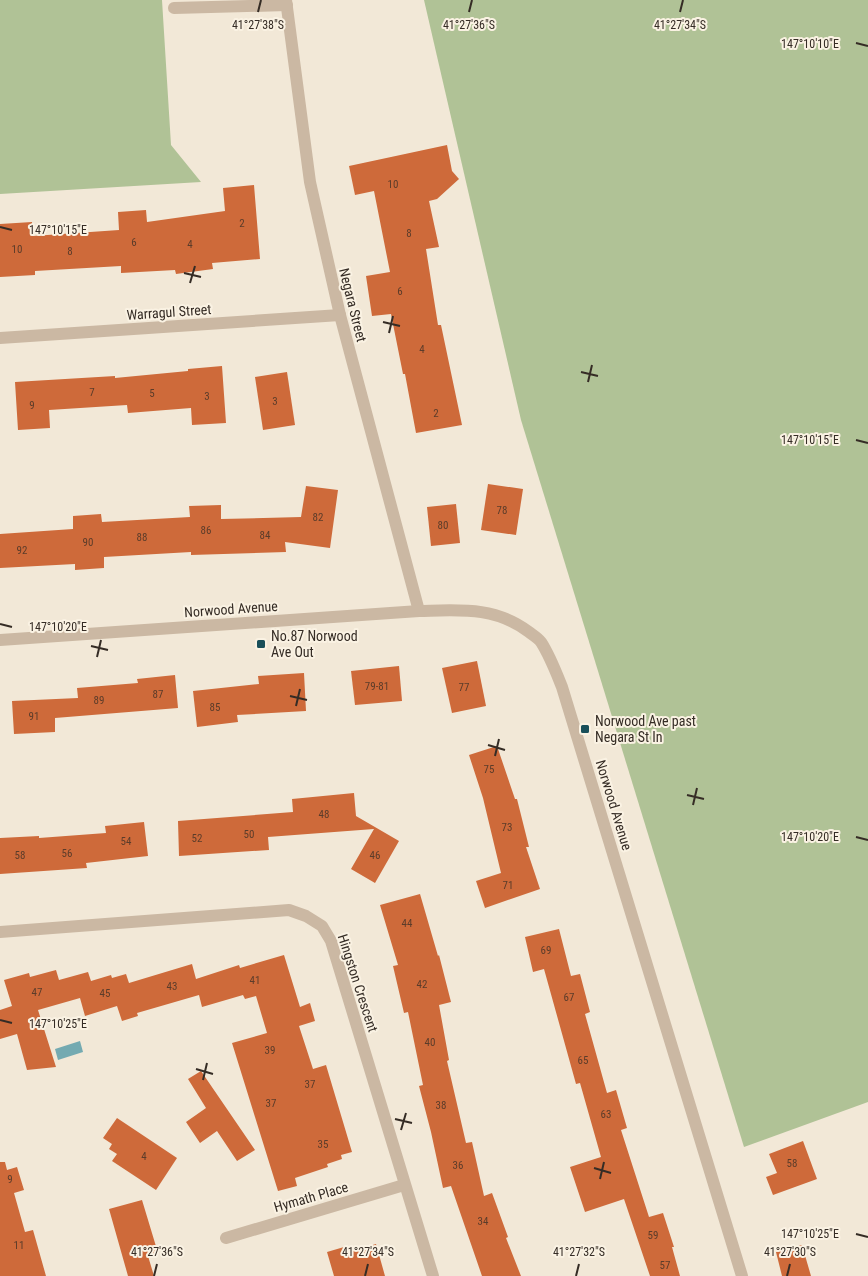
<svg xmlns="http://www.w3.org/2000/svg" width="868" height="1276" font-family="'Roboto Condensed',sans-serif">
	<rect width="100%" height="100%" fill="#f2e8d7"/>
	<!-- green -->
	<g fill="#b0c296">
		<polygon points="0,0 162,0 171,145 201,182 0,194"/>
		<polygon points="424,0 868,0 868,1102 744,1147 521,420"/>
	</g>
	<!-- water -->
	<polygon fill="#74aab1" points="80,1041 83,1052 58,1060 55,1049"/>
	<!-- building -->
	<g fill="#ce6a3a">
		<polygon points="447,145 452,171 459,179 437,199 429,201 439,247 426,249 438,325 441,325 462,425 416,433 405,374 403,374 391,314 372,316 366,276 390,272 374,191 355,195 349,166"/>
		<polygon points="254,185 260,259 212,263 213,269 176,274 175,270 121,273 121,266 35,271 35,275 0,277 0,224 32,222 33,236 119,230 118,212 146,210 147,222 225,211 223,188"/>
		<polygon points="222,366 226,423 192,425 191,408 128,413 127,405 49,410 50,428 18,430 15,382 115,376 115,378 188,371 188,369"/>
		<polygon points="287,372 295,425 263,430 255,377"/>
		<polygon points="488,484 523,489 516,535 481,530"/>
		<polygon points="306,486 338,490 330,548 285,542 286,552 191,555 191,552 104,557 104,568 75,570 75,564 0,568 0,534 73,529 73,516 101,514 102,522 190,517 189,506 221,505 221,519 301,517"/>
		<polygon points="456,504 460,543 431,546 427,507"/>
		<polygon points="477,661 486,706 452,713 442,668"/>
		<polygon points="399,666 402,701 355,705 351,671"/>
		<polygon points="304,673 306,711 237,715 238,722 197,727 193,691 259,684 258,676"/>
		<polygon points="175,675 178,708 55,718 55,732 14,734 12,701 78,698 77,688 138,683 137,679"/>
		<polygon points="497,746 515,799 517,799 529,847 526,847 540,889 485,908 476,881 501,873 483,798 469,755"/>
		<polygon points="354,793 356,816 399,841 375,883 351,869 374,829 268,837 269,850 179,856 178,821 293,812 292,799"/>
		<polygon points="144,822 148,856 86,863 87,868 0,874 0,838 39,836 39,838 106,833 105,826"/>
		<polygon points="420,894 438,956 439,955 451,1002 439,1005 449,1060 447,1061 466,1143 472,1142 484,1196 492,1193 508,1237 506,1238 521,1276 482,1276 451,1186 443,1188 431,1132 419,1086 423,1085 408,1012 404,1013 393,966 398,965 380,905"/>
		<polygon points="559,929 571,976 580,974 590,1012 585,1014 607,1093 616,1090 627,1128 621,1130 649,1217 663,1213 674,1247 672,1247 680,1276 650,1276 624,1199 585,1212 570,1167 601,1157 580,1083 576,1084 544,969 533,972 525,937"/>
		<polygon points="284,955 300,1007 310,1003 315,1021 299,1026 313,1069 326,1065 352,1152 341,1155 342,1159 327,1164 328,1167 295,1178 297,1186 278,1191 232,1043 267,1033 256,996 245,999 243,995 202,1007 199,995 137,1013 138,1016 122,1021 117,1006 85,1016 80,998 38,1010 56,1067 27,1070 17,1034 0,1039 0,1010 12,1006 4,980 29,973 30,977 56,970 59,980 88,972 91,981 111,975 112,978 126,974 129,983 192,964 196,979 239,965 240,968"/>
		<polygon points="201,1071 255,1150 237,1161 217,1131 200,1143 186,1122 206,1108 188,1079"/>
		<polygon points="117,1118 177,1158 156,1190 112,1161 117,1154 109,1149 112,1144 103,1138"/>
		<polygon points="803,1141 817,1179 773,1195 766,1177 777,1173 769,1154"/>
		<polygon points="0,1162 5,1162 7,1170 17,1167 24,1190 14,1193 25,1232 33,1230 46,1276 0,1276"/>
		<polygon points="142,1200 158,1253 148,1256 154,1276 128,1276 109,1209"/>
		<polygon points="376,1244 385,1276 334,1276 327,1252 344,1247 346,1253"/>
		<polygon points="802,1245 811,1276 782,1276 776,1252"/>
	</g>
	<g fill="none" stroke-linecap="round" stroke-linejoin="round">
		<!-- street -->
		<g stroke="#cbb8a3" stroke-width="12">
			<polyline points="286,0 310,182 340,315 419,611"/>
			<polyline points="174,8 287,5"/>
			<polyline points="0,338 340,315"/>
			<path d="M0,640L419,611C459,610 495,606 529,632C533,635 538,638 541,642C550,656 556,672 562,687L742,1276"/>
			<polyline points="0,932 289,910 306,916 322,926 331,941 433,1276"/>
			<polyline points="226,1238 404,1185"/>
		</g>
	</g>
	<!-- ticks -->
	<path fill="none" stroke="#352c25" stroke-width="2" d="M258,12L261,0M469,12L472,0M680,12L683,0M856,43L868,46M0,227L12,230M184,273L201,277M190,283L195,266M383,322L400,326M389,333L393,316M581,372L598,376M588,382L592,365M856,440L868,443M0,624L12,627M91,646L108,650M97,657L101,640M290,696L307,700M296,706L300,689M488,745L505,750M495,756L499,739M687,795L704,799M693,805L697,788M856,837L868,840M0,1020L12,1023M196,1069L213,1074M203,1080L207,1063M395,1119L412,1123M401,1130L406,1113M594,1168L611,1173M600,1179L604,1162M856,1234L868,1237M154,1276L157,1264M365,1276L368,1264M576,1276L579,1264M787,1276L790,1264"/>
	<!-- markers -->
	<g fill="#194f59" stroke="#faf2e3" stroke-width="2">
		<rect x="256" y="639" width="10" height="10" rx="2.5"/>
		<rect x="580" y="724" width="10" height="10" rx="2.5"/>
	</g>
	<g text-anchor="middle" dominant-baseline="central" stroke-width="4" stroke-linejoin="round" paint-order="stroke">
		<!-- number labels -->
		<g font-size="11" fill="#5b3c2a">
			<text x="393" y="184">10</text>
			<text x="242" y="223">2</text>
			<text x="409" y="233">8</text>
			<text x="134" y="242">6</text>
			<text x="190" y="244">4</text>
			<text x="17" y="249">10</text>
			<text x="70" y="251">8</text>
			<text x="400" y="291">6</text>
			<text x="422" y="349">4</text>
			<text x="92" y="392">7</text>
			<text x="152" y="393">5</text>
			<text x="207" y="396">3</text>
			<text x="275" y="401">3</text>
			<text x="32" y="405">9</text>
			<text x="436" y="413">2</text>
			<text x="502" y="510">78</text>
			<text x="318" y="517">82</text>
			<text x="443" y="525">80</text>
			<text x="206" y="530">86</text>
			<text x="265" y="535">84</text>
			<text x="142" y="537">88</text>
			<text x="88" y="542">90</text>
			<text x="22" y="550">92</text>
			<text x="377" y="686">79-81</text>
			<text x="464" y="687">77</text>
			<text x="158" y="694">87</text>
			<text x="99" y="700">89</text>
			<text x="215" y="707">85</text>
			<text x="34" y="716">91</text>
			<text x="489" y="769">75</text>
			<text x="324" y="814">48</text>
			<text x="507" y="827">73</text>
			<text x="249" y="834">50</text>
			<text x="197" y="838">52</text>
			<text x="126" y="841">54</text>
			<text x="67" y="853">56</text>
			<text x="20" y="855">58</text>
			<text x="375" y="855">46</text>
			<text x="508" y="885">71</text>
			<text x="407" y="923">44</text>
			<text x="546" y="950">69</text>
			<text x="255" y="980">41</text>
			<text x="422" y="984">42</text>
			<text x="172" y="986">43</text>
			<text x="37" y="992">47</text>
			<text x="105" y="993">45</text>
			<text x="569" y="997">67</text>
			<text x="430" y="1042">40</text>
			<text x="270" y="1050">39</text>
			<text x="583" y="1060">65</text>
			<text x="310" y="1084">37</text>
			<text x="271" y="1103">37</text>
			<text x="441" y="1105">38</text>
			<text x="606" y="1114">63</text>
			<text x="323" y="1144">35</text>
			<text x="144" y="1156">4</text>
			<text x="792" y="1163">58</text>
			<text x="458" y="1165">36</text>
			<text x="10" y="1179">9</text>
			<text x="483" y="1221">34</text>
			<text x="653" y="1235">59</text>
			<text x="19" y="1245">11</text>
			<text x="665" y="1265">57</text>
		</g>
		<!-- street labels -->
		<g font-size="14" fill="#352c25" stroke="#faf2e3">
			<text transform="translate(353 305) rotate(76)">Negara Street</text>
			<text transform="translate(169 312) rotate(-4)">Warragul Street</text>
			<text transform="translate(231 609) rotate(-4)">Norwood Avenue</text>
			<text transform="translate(614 805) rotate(73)">Norwood Avenue</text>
			<text transform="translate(358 983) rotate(72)">Hingston Crescent</text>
			<text transform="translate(311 1197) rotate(-16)">Hymath Place</text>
		</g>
		<!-- poi labels -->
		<g font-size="14" fill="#352c25" stroke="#faf2e3" text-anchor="start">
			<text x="271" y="636">No.87 Norwood<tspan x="271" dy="16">Ave Out</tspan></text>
			<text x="595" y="721">Norwood Ave past<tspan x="595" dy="16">Negara St In</tspan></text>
		</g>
	</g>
	<g font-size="12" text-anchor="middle" fill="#352c25" stroke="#faf2e3" stroke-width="4" stroke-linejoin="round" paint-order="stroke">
		<text x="258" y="29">41°27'38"S</text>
		<text x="469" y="29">41°27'36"S</text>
		<text x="680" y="29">41°27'34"S</text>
		<text x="810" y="48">147°10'10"E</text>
		<text x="58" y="234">147°10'15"E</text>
		<text x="810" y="444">147°10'15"E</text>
		<text x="58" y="631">147°10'20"E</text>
		<text x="810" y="841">147°10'20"E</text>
		<text x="58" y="1028">147°10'25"E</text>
		<text x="810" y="1238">147°10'25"E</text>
		<text x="157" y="1256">41°27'36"S</text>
		<text x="368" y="1256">41°27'34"S</text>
		<text x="579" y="1256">41°27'32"S</text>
		<text x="790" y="1256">41°27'30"S</text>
	</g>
</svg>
